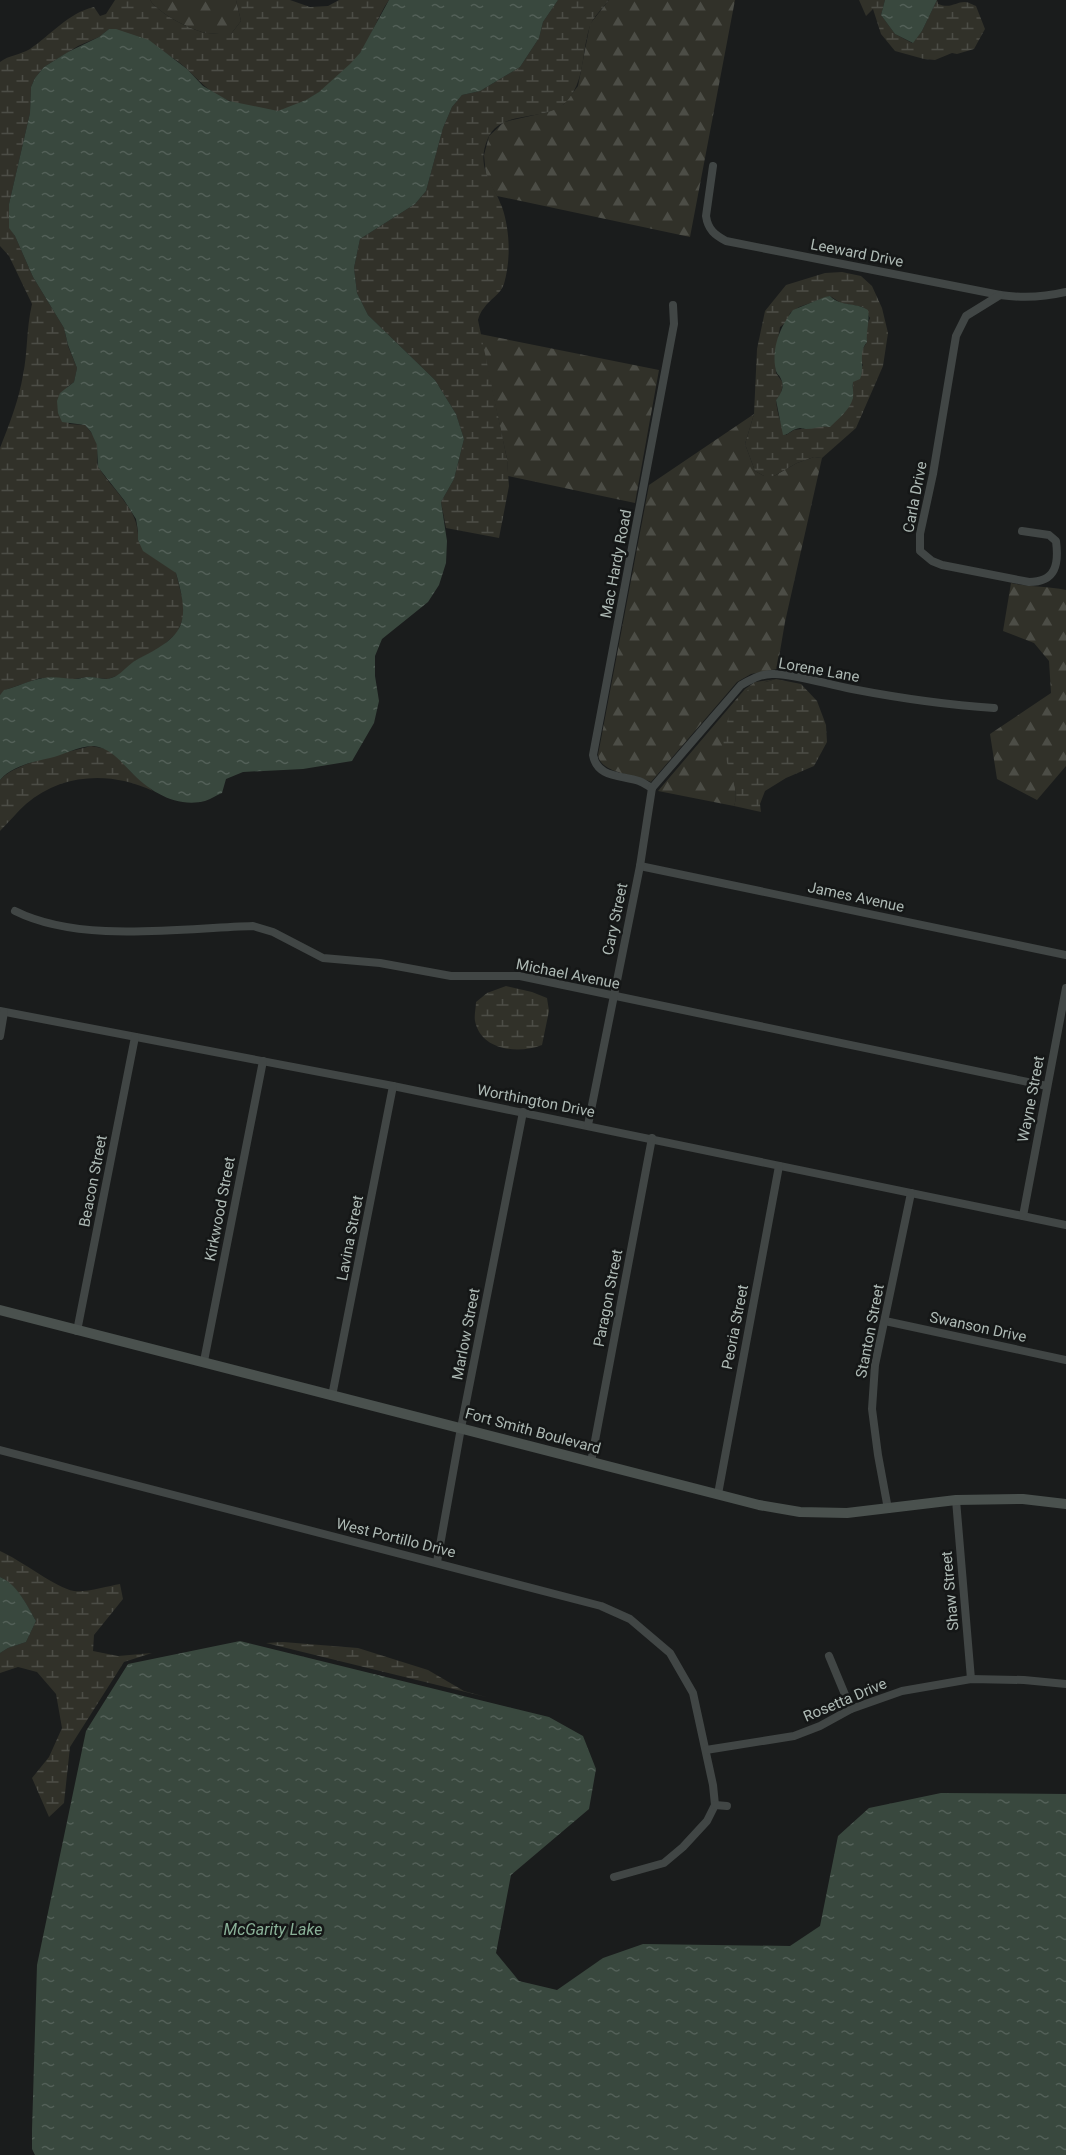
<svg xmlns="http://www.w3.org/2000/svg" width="1066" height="2155" font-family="Roboto,sans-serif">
	<defs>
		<pattern id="forest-firs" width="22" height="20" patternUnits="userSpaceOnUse" patternTransform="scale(1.5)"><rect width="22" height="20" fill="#313129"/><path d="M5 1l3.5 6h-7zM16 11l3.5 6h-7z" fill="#4c4d46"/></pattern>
		<pattern id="wetland-marsh" width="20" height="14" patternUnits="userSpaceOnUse" patternTransform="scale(1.5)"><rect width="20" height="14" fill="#313129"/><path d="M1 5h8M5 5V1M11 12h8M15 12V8" fill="none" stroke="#4c4d46"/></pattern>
		<pattern id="water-ripples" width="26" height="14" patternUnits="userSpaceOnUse" patternTransform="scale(1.5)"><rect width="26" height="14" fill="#39483e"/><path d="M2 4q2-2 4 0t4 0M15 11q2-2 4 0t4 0" fill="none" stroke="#536058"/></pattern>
	</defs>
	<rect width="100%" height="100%" fill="#1a1c1c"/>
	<!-- forest -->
	<g fill="url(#forest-firs)">
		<path d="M150,0H236L241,21L231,34C223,34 215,34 207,33C192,31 158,13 150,0Z"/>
		<polygon points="609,0 735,0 690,237 497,196 486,176 484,155 489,136 504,122 548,112 564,104 578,86 590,24"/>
		<polygon points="480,334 659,370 635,503 508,476 507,459"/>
		<path d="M754,414L745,444L755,471L764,476H774L797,463L814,457L822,458L785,622L777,669L751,674L737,682L651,782C635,774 601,774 598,755L649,485Z"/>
		<path d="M1011,583C1030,587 1047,586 1066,590V766L1037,800L997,779L990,734L1051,693L1049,661L1034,643L1003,631Z"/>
		<path d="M776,679L765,682L725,755C730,770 740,791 734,806L658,791L745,689L755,682Z"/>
	</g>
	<!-- wetland -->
	<g fill="url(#wetland-marsh)" fill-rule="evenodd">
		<path d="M115,0H150C158,13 192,31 207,33C215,34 223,34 231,34L241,21L236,0H290L310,7L328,6L339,0H389C377,17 371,39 358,56C338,79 310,104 280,111C263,114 228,102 214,93C200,84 190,70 176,60C156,47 131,39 109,29L99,37L78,46L44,67L35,78L31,87L30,113L9,204V227L15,236L33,277L64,328L68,346L77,368L74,382L67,387L69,424L85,425C90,431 96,438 97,445C99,452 95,462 99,468C114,492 140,510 138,540L176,573L183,601L184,616L177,633L160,648L135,661L119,675L108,679L87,677L75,679L40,678L5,690L0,695V448C9,425 19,400 23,375C28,351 26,330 32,304L9,256L0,246V62C9,55 20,55 30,49C52,34 68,13 94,7L100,16L106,14Z"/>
		<path d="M558,0H609C603,8 593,17 590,26C581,52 586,82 565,103C546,122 501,109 488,138C475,168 493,182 502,207C510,230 511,260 504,284C500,295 490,299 484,308C481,311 479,316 478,320L507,459L509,486L499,538L446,528L441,502L454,479L464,439L456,414L435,380L368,315L357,293L354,268L360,239L415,204L426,191L443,128L452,107L462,95L480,91L520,67L539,38L543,22Z"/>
		<path d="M859,0H885L881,15L895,34L912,43L922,31L937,0L938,4C951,9 955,2 965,2C969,2 973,5 976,6L985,29L974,49L957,54L952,53L935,60L924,59L895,51L881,34L873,9L866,16Z"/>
		<path d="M842,272L861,276L872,286L882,308L888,333L883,366L856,428L822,458L814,457L797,463L774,476H764L755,471L745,444L754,414L757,349L765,311L786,285L825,273ZM830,296L841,303L863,307L870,318L865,331L867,342L861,352L860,360L863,365L853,382V390L823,426L794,430L786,435C781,424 777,413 776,400L781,394L783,383L776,373L775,358L780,327L788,321L790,313L799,307Z"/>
		<path d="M776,679L801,684L817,701L826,725L827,742L814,766L786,778L765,791L760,804L761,812L734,806C740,790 729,772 725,756C720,735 729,707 746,692C753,685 766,682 776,679Z"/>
		<path d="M91,746L107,749L120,759L131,772L153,791C111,771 62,773 26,804C17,812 9,822 0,831V780C16,762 66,753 91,746Z"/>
		<path d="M506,986L532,992L547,998L549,1011L542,1045C519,1054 481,1051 475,1021C474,1015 476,1008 476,1002L487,993Z"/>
		<path d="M0,1551C21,1560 56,1588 74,1591C85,1593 108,1586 120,1584L123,1599L94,1635L93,1651L118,1656L152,1653L124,1662L70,1747L64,1803L49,1817L32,1778L49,1757L62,1728L56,1694L37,1672L18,1667L0,1673V1653L8,1648L26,1642L36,1621C26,1604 18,1586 0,1577Z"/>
		<polygon points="283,1642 358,1648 428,1670 464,1691 486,1697 266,1643"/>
	</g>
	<!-- water -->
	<g fill="url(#water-ripples)">
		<path d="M389,0H558L543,22L539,38L520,67L480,91L462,95L452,107L443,128L426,191L415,204L360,239L354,268L357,293L368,315L435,380L456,414L464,439L454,479L441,502L447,541L446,563L439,585L428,602L382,639L375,656V676L379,701L374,723L352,761L303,769L243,772L226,779L222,793C217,795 211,799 205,801C177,808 150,792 131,772C119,760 112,749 94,746C81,745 63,755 50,758C32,762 12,766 0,780V695L4,690C17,687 32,679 44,678C54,676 65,679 75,679C80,679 84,677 89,677C95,677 101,679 107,679C121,677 126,665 138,659C184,636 191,624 176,573L143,551L138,540V531L136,519L124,500L98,467L97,445L91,432L85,425L62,422L58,413L57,401L60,393L74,382L77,368L68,345L64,328L33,277L15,236L9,228V204L30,113L31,87L35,78L44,67L68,52L99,37L109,29H116L149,40L187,69L203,86L229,101L278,111L306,100L319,92L350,64L360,53Z"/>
		<polygon points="885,0 937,0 922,31 913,43 895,34 881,15"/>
		<path d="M830,296C841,307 856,302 868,310C870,321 866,330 867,342C857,354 866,366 860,379L853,382C852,387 854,392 853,398C850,410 838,419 830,427C821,425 815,429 806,429C799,429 803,427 796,429C790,431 788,435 783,435L776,400C781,394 785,387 781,379C779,374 778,376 776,371C771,348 780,327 793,310L825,297Z"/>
		<path d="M0,1577C18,1585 26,1604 36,1621L26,1642L8,1648L0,1653Z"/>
		<polygon points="240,1641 549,1717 583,1736 596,1769 589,1809 511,1875 496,1953 519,1981 557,1990 603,1958 643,1944 790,1946 820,1926 838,1836 869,1808 941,1793 1066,1794 1066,2155 35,2155 32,2149 32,2130 37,1965 86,1731 128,1664"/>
	</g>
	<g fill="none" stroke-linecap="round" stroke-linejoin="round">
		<!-- street -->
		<g stroke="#414645" stroke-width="8">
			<path d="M713,166L706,216C708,230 715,235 726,241L1000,295C1021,298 1045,297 1066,292"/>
			<path d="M1000,295L966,316L956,336L933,474L920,534V551L932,561L942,565L1029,582C1056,582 1059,564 1056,541L1049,535L1022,531"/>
			<path d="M652,788C648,786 644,783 639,781C621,775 597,778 593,755L674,324L673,305"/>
			<path d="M652,788L741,685C752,679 762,673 775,674C799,675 829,685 852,689C899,698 947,705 994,708"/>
			<polyline points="640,866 1066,955"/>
			<path d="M15,911C81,944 181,928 253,926L273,932L323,958L380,963L451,976H520L1047,1086"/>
			<polyline points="0,1011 393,1086 1066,1225"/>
			<polyline points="0,1036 4,1012"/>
			<polyline points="588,1125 640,866 652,788"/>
			<polyline points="1023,1216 1066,988"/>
			<polyline points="885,1321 1066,1360"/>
			<polyline points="77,1331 135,1037"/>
			<polyline points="204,1361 263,1061"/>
			<polyline points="332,1396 393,1086"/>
			<polyline points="0,1450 601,1606 630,1619 670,1653 693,1693 713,1785 715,1805 707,1821 683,1847 664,1863 614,1877"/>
			<polyline points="591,1462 652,1138"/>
			<polyline points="718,1494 779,1166"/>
			<polyline points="956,1500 971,1679"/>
			<polyline points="888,1509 878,1455 872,1409 875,1365 911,1193"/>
			<polyline points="437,1562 461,1428 523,1112"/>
			<polyline points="829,1656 851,1709"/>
			<polyline points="706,1750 794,1736 820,1726 851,1709 902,1691 971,1679 1024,1680 1066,1684"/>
			<polyline points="715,1805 727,1806"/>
		</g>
		<!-- secondary -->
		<polyline stroke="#4a514e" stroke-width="10" points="0,1310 759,1505 800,1512 847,1513 956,1500 1023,1499 1066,1504"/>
	</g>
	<g text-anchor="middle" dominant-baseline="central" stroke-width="5" stroke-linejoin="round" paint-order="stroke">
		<!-- street labels -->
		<g font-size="15" fill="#aebab5" stroke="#151717">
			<text transform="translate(857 253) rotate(11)">Leeward Drive</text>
			<text transform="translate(915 497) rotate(-79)">Carla Drive</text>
			<text transform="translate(616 564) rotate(-79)">Mac Hardy Road</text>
			<text transform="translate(819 670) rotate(10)">Lorene Lane</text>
			<text transform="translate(856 897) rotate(12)">James Avenue</text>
			<text transform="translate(615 919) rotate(-78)">Cary Street</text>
			<text transform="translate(568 974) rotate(11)">Michael Avenue</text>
			<text transform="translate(1031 1099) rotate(-79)">Wayne Street</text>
			<text transform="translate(536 1101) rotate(11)">Worthington Drive</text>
			<text transform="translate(93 1181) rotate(-79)">Beacon Street</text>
			<text transform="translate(220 1209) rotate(-79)">Kirkwood Street</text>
			<text transform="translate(350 1238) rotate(-79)">Lavina Street</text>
			<text transform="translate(608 1298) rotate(-79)">Paragon Street</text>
			<text transform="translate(735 1327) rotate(-79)">Peoria Street</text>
			<text transform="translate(978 1327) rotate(12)">Swanson Drive</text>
			<text transform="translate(870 1331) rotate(-79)">Stanton Street</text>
			<text transform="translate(466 1334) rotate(-79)">Marlow Street</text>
			<text transform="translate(533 1431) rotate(15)">Fort Smith Boulevard</text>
			<text transform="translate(396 1538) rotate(14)">West Portillo Drive</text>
			<text transform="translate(950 1591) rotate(-95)">Shaw Street</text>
			<text transform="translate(845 1700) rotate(-23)">Rosetta Drive</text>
		</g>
		<!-- water labels -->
		<g font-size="16" font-style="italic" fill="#8ab198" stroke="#151717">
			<text x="273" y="1929">McGarity Lake</text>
		</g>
	</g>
</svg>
